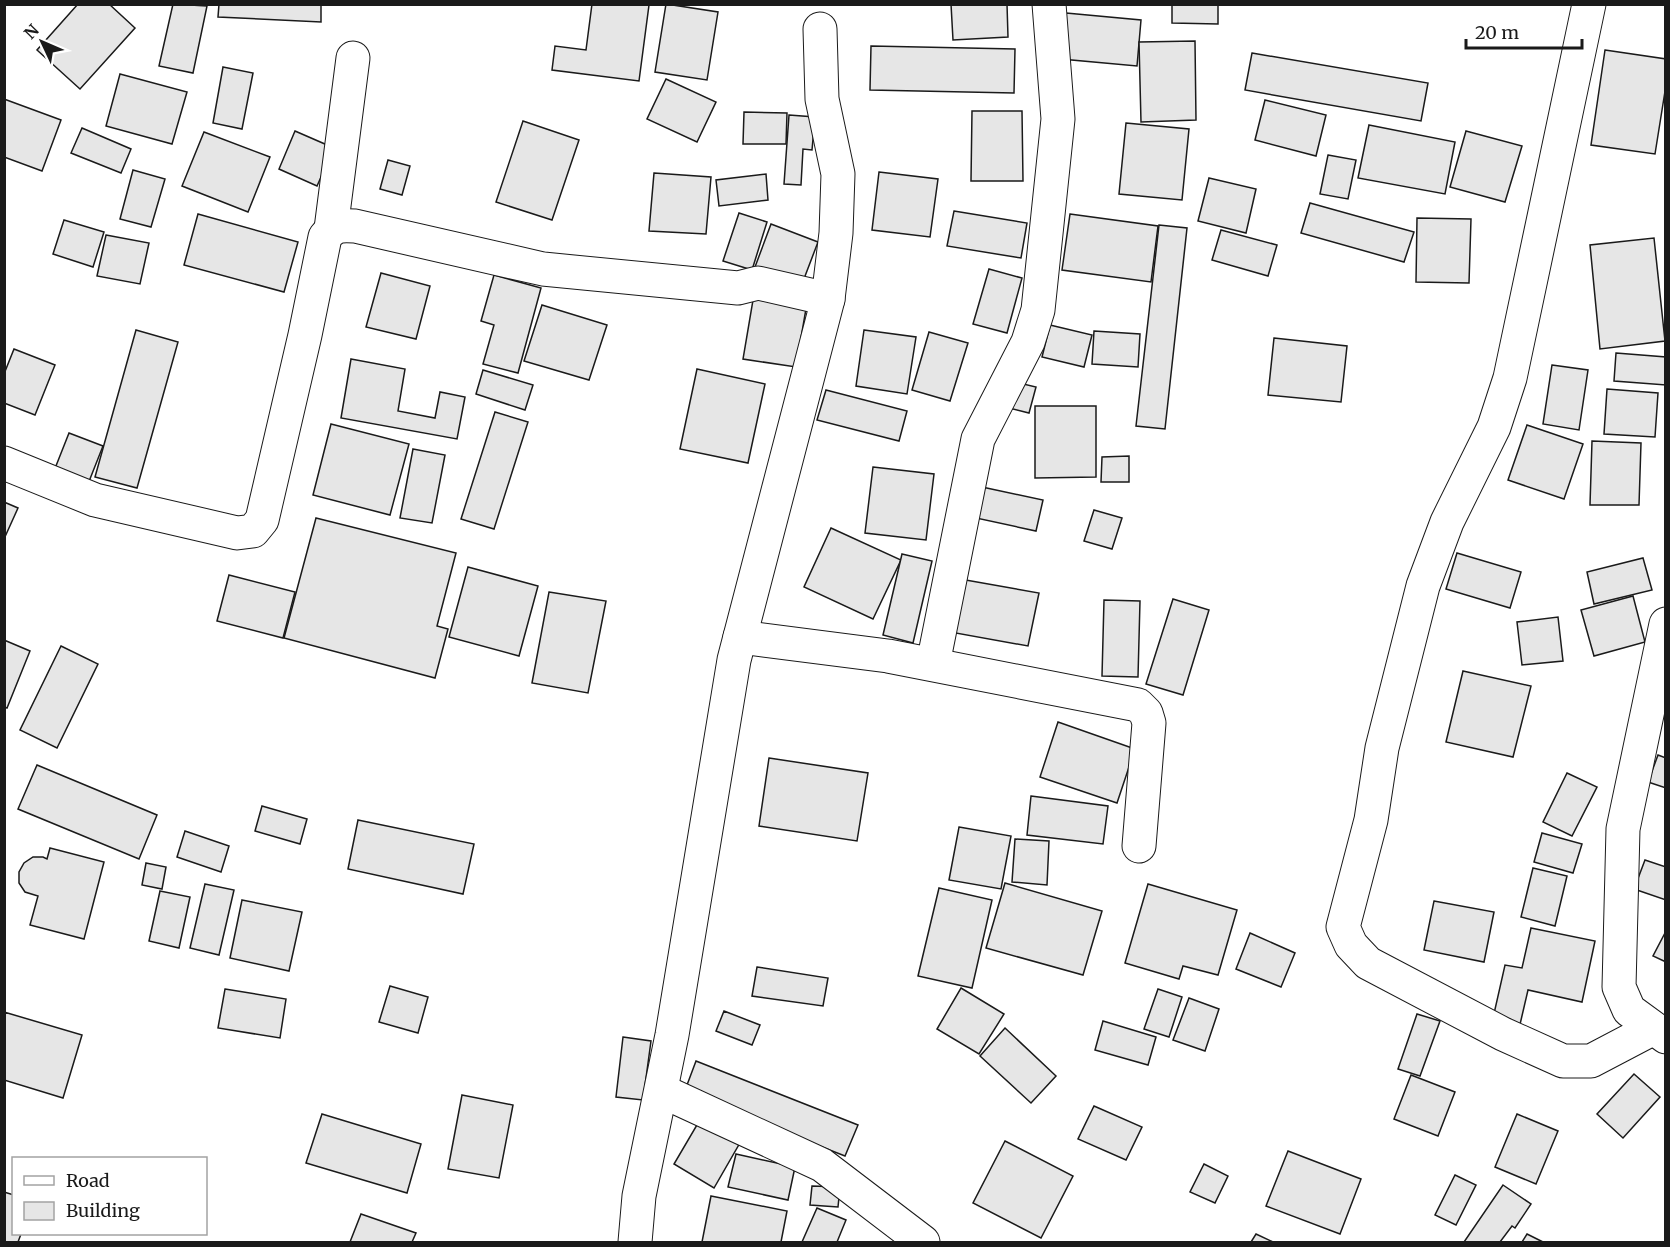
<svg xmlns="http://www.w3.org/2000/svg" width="1670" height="1247" font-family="Merriweather,serif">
	<rect width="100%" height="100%" fill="#fff"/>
	<!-- building -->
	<g fill="#e6e6e6" stroke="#1a1a1a" stroke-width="1.5">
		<polygon points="78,4 109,4 135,28 80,89 37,50"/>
		<polygon points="173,4 207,6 193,73 159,66"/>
		<polygon points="219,4 321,4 321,22 218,17"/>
		<polygon points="592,4 649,5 639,81 552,70 555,46 586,50"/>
		<polygon points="666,4 718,12 707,80 655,72"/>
		<polygon points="951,4 1007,4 1008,37 953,40"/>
		<polygon points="1172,4 1218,4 1218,24 1172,23"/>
		<polygon points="1066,13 1141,20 1137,66 1061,59"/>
		<polygon points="1195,41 1196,120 1141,122 1139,42"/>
		<polygon points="871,46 1015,49 1014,93 870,90"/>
		<polygon points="1605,50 1666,59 1666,85 1655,154 1591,145"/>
		<polygon points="1252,53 1428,83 1421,121 1245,90"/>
		<polygon points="223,67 253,73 242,129 213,123"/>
		<polygon points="120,74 187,92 172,144 106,126"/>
		<polygon points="666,79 716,102 697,142 647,119"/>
		<polygon points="4,99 61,120 42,171 4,157"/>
		<polygon points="1265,100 1326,115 1316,156 1255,140"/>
		<polygon points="972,111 1022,111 1023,181 971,181"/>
		<polygon points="744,112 787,113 786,144 743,144"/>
		<polygon points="789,115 815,117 812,150 803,149 801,185 784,184"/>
		<polygon points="523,121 579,140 552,220 496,202"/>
		<polygon points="1126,123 1189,129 1182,200 1119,194"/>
		<polygon points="1369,125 1455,142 1445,194 1358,178"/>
		<polygon points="82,128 131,149 121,173 71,153"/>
		<polygon points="295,131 334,148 317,186 279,169"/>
		<polygon points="1466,131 1522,146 1505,202 1450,187"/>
		<polygon points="204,132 270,157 248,212 182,186"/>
		<polygon points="1328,155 1356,160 1348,199 1320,194"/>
		<polygon points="388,160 410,166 402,195 380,189"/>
		<polygon points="133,170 165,179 151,227 120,219"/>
		<polygon points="879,172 938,179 930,237 872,230"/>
		<polygon points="654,173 711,177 706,234 649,231"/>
		<polygon points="766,174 768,200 719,206 716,180"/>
		<polygon points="1209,178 1256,189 1246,233 1198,221"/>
		<polygon points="1310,203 1414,232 1404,262 1301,233"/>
		<polygon points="954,211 1027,223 1021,258 947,246"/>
		<polygon points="739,213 767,222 752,270 723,261"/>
		<polygon points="198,214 298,242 284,292 184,265"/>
		<polygon points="1070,214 1158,226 1151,282 1062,270"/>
		<polygon points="1417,218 1471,219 1469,283 1416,282"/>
		<polygon points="64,220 104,232 93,267 53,254"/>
		<polygon points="771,224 818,242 802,284 755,267"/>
		<polygon points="1159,225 1187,228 1165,429 1136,426"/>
		<polygon points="1221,230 1277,245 1268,276 1212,260"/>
		<polygon points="106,235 149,243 140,284 97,276"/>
		<polygon points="1654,238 1665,341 1600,349 1590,245"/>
		<polygon points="989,269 1022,278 1007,333 973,324"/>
		<polygon points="381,273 430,286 416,339 366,327"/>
		<polygon points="494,275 541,288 518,373 483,364 494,325 481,321"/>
		<polygon points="754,294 807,303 796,367 743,359"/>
		<polygon points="542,305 607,325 589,380 524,361"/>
		<polygon points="1050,325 1092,335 1084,367 1042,357"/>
		<polygon points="136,330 178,342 137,488 95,477"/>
		<polygon points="864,330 916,337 907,394 856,386"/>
		<polygon points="1094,331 1140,334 1138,367 1092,364"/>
		<polygon points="929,332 968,343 950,401 912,390"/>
		<polygon points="1274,338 1347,346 1341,402 1268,395"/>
		<polygon points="14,349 55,365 35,415 4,403 4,374"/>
		<polygon points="1616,353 1666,357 1666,385 1614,381"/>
		<polygon points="351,359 405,369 398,411 435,418 440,392 465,397 457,439 341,418"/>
		<polygon points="1552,365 1588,370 1579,430 1543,424"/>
		<polygon points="697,369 765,384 748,463 680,449"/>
		<polygon points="483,370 533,385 525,410 476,394"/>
		<polygon points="1011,381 1036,387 1029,413 1005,407"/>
		<polygon points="1607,389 1658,393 1655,437 1604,434"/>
		<polygon points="826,390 907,411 899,441 817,420"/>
		<polygon points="1035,406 1096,406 1096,477 1035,478"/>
		<polygon points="495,412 528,422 494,529 461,519"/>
		<polygon points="331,424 409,444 390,515 313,495"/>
		<polygon points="1527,425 1583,444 1564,499 1508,480"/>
		<polygon points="69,433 103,446 86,489 52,476"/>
		<polygon points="1592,441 1641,443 1639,505 1590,505"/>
		<polygon points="413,449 445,455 432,523 400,518"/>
		<polygon points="1129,456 1129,482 1101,482 1102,457"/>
		<polygon points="873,467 934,474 926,540 865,533"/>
		<polygon points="982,487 1043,500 1036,531 976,518"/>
		<polygon points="4,502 18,508 4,539"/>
		<polygon points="1094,510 1122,518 1112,549 1084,541"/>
		<polygon points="316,518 456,553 437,626 448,629 435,678 284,638"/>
		<polygon points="831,528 901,560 873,619 804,587"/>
		<polygon points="1457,553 1521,572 1510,608 1446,589"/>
		<polygon points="902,554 932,561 913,643 883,635"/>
		<polygon points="1643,558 1652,590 1594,604 1587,572"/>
		<polygon points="468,567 538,586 519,656 449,637"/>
		<polygon points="229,575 295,592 283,638 217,621"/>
		<polygon points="960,579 1039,593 1028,646 950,632"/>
		<polygon points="549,592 606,601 588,693 532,683"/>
		<polygon points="1633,596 1645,642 1594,656 1581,610"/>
		<polygon points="1173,599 1209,610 1183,695 1146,684"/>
		<polygon points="1104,600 1140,601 1138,677 1102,676"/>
		<polygon points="1558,617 1563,661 1522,665 1517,622"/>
		<polygon points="4,640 30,651 7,708 4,707"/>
		<polygon points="61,646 98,664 57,748 20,730"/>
		<polygon points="1463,671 1531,686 1513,757 1446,742"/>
		<polygon points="1058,722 1135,749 1117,803 1040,777"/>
		<polygon points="1658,755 1666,758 1666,788 1648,782"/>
		<polygon points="769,758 868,773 857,841 759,826"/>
		<polygon points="37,765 157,815 139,859 18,809"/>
		<polygon points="1567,773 1597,787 1572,836 1543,822"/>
		<polygon points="1031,796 1108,806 1103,844 1027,835"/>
		<polygon points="262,806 307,819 300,844 255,831"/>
		<polygon points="358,820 474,844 463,894 348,869"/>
		<polygon points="959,827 1011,836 1001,889 949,880"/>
		<polygon points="185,831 229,846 221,872 177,857"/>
		<polygon points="1542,833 1582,844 1573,873 1534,862"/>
		<polygon points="1015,839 1049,841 1047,885 1012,882"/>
		<polygon points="50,848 104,862 84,939 30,925 38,896 25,892 19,883 19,872 24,863 33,857 43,857 47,859"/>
		<polygon points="1645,860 1666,867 1666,900 1634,889"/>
		<polygon points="146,863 166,867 162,889 142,885"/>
		<polygon points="1533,868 1567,876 1555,926 1521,917"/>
		<polygon points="1005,883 1102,911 1083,975 986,948"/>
		<polygon points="205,884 234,890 219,955 190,948"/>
		<polygon points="1148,884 1237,910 1218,975 1183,966 1179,979 1125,963"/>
		<polygon points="939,888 992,900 972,988 918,976"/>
		<polygon points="160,891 190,897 179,948 149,941"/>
		<polygon points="242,900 302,912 289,971 230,958"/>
		<polygon points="1434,901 1494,912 1484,962 1424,950"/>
		<polygon points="1531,928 1595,941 1582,1002 1528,990 1518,1033 1491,1027 1505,965 1522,968"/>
		<polygon points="1666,931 1666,962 1653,956"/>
		<polygon points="1250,933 1295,953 1281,987 1236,969"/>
		<polygon points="757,967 828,978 823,1006 752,996"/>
		<polygon points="390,986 428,997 418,1033 379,1022"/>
		<polygon points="961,988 1004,1014 979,1054 937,1029"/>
		<polygon points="225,989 286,999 280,1038 218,1028"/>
		<polygon points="1158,989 1182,997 1169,1037 1144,1029"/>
		<polygon points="1189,998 1219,1009 1205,1051 1173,1040"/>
		<polygon points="724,1011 760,1025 752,1045 716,1031"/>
		<polygon points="4,1012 82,1035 63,1098 4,1080"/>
		<polygon points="1417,1014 1440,1021 1420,1076 1398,1069"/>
		<polygon points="1103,1021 1156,1037 1148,1065 1095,1050"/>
		<polygon points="1005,1028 1056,1076 1031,1103 980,1056"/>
		<polygon points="623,1037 651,1041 643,1100 616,1097"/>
		<polygon points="696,1061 858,1125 845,1156 684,1093"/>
		<polygon points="1634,1074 1660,1097 1623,1138 1597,1114"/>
		<polygon points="1411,1075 1455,1092 1438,1136 1394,1119"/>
		<polygon points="462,1095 513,1105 499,1178 448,1169"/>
		<polygon points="1094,1106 1142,1127 1126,1160 1078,1139"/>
		<polygon points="322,1114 421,1144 407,1193 306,1163"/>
		<polygon points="1517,1114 1558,1131 1536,1184 1495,1167"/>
		<polygon points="701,1118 741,1141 714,1188 674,1164"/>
		<polygon points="1005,1141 1073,1176 1041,1238 973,1203"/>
		<polygon points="1288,1151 1361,1179 1340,1234 1266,1206"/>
		<polygon points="736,1154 795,1167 788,1200 728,1187"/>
		<polygon points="1204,1164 1228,1176 1215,1203 1190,1192"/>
		<polygon points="1455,1175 1476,1185 1456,1225 1435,1215"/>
		<polygon points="1503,1185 1531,1204 1515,1228 1512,1226 1500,1242 1464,1242"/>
		<polygon points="812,1186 840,1187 838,1207 810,1205"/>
		<polygon points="4,1192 14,1195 14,1234 21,1234 18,1242 4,1242"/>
		<polygon points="711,1196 787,1211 781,1242 702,1242"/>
		<polygon points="817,1208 846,1220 837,1242 802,1242"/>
		<polygon points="361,1214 416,1233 412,1242 350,1242"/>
		<polygon points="1256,1234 1273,1242 1251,1242"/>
		<polygon points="1527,1234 1543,1242 1522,1242"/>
	</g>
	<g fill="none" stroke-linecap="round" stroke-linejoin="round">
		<defs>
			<g id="minor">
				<polyline points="1589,4 1510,378 1494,427 1447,522 1423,586 1382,748 1371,820 1343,927 1351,945 1368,963 1503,1034 1563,1061 1591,1061 1652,1029"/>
				<polyline points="331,229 353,58"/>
				<path d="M4,463L95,500L237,533L253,531L262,520L305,335L325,237C334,225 341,225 355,226L543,269L738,288L758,283L828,299"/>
				<polyline points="1666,624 1623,829 1619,987 1629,1010 1666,1037"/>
				<polyline points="740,637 888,656 1138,705 1146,713 1149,723 1139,846"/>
				<polyline points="933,664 978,439 1028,342 1038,310 1058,119 1049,4"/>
				<polyline points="662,1091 822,1165 923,1242"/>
				<polyline points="635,1242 639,1196 672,1035 734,660 828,299 836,233 838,174 822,99 820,29"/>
			</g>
		</defs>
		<!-- minor casing -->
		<use href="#minor" stroke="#1a1a1a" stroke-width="35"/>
		<!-- minor -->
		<use href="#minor" stroke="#fff" stroke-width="33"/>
	</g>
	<!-- border -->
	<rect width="1670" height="1247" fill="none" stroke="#1a1a1a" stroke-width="12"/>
	<!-- legend -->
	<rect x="12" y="1157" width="195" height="78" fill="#ffffff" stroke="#a3a3a3" stroke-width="1.5"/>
	<rect x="24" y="1176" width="30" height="9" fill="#ffffff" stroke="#a3a3a3" stroke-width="1.5"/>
	<text x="66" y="1187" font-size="18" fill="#1a1a1a">Road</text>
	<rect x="24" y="1202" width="30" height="18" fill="#e6e6e6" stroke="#a3a3a3" stroke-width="1.5"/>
	<text x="66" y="1217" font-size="18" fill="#1a1a1a">Building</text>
	<!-- north arrow -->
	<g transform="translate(42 42) rotate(314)" stroke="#ffffff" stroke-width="4.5" paint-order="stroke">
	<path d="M0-4.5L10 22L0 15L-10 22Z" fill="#1a1a1a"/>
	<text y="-9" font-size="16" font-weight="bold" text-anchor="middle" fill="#1a1a1a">N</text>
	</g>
	<!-- scale -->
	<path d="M1466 39v9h116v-9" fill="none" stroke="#1a1a1a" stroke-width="3"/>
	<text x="1475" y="39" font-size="18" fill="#1a1a1a" stroke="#ffffff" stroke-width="4.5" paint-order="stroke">20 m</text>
</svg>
